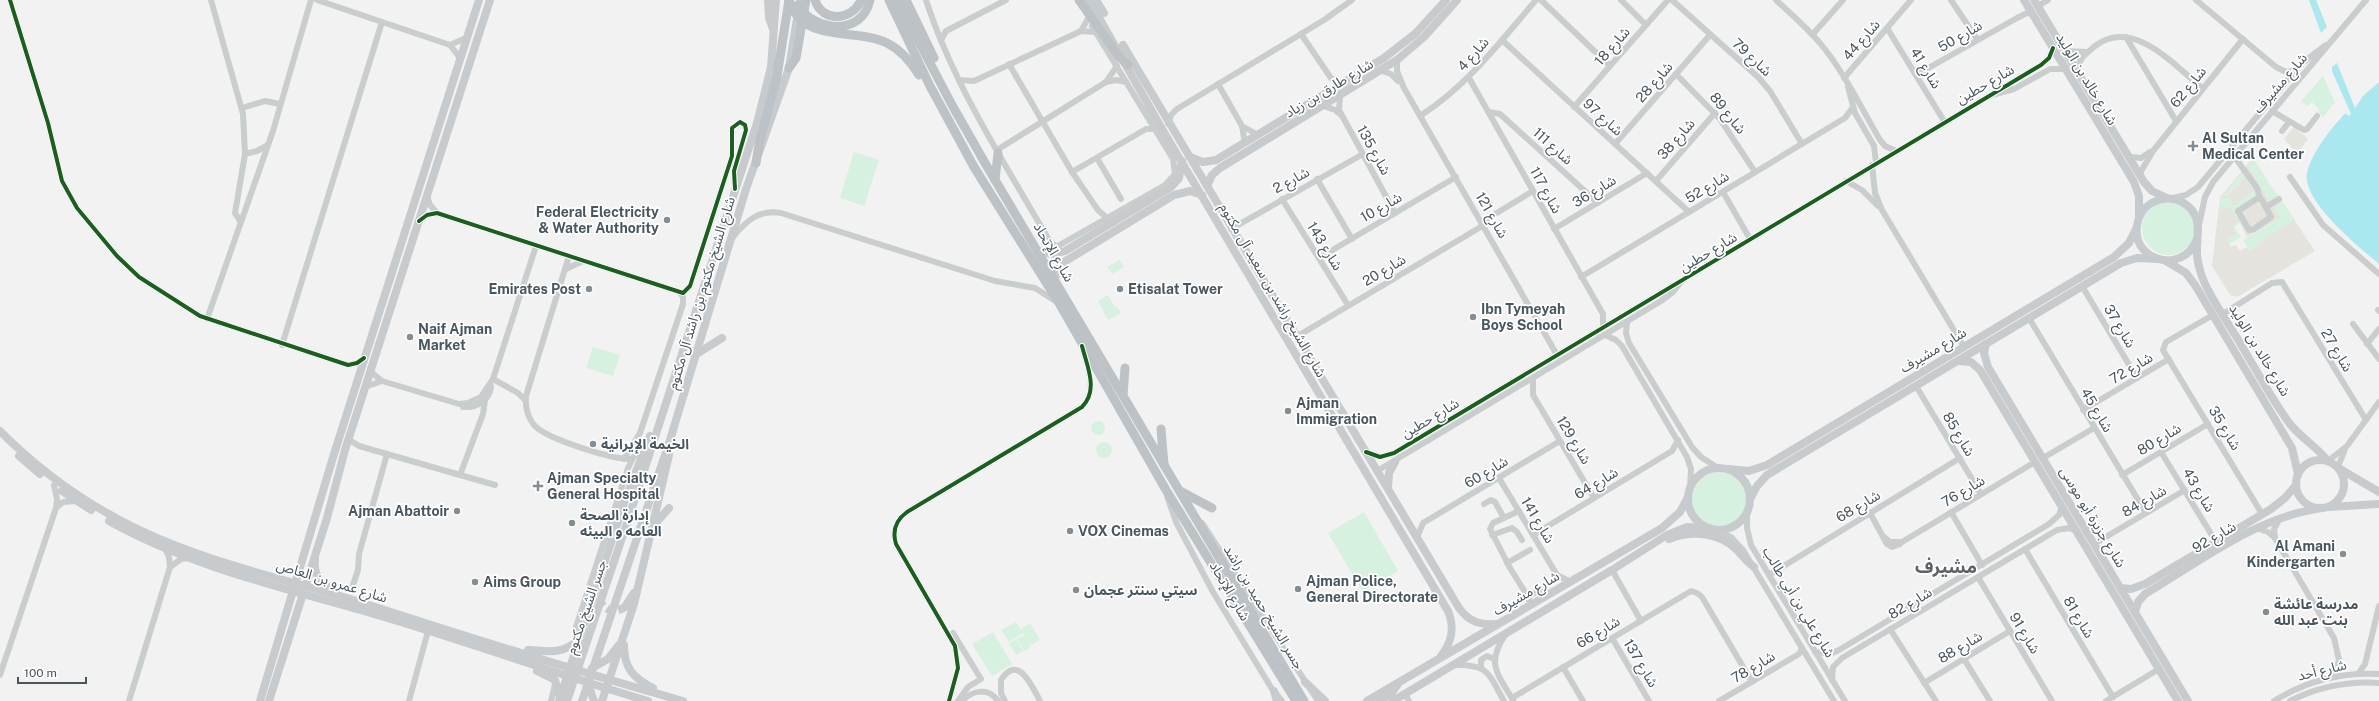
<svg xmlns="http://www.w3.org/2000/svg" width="2379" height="701" font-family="'Public Sans','Noto Sans Arabic',sans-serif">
	<rect width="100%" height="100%" fill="#f2f2f2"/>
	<!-- green -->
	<g fill="#d6f1df">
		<polygon points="2323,76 2335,102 2323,117 2318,112 2319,109 2312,102 2307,106 2301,101"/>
		<polygon points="854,152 879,160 864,206 840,198"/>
		<polygon points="2251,160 2255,162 2280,199 2271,203 2248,166"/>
		<polygon points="2244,171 2255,188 2253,190 2243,175 2242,181 2225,196 2222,196"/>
		<polygon points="2257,190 2259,195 2241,222 2234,227 2241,237 2229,244 2227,240 2232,226 2239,222 2219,207 2220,198 2231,198 2232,206"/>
		<circle cx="2169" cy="228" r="27"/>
		<polygon points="2283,202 2295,220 2257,244 2258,246 2250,251 2243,240 2280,218 2274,207"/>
		<polygon points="1120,260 1124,267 1112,274 1107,267"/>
		<polygon points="1108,295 1115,308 1117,307 1121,313 1108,320 1098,301"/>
		<polygon points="593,347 620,355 613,376 586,368"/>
		<circle cx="1098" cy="428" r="7"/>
		<circle cx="1104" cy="450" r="8"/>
		<circle cx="1720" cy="500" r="28"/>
		<polygon points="1364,512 1398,571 1363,592 1328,533"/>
		<polygon points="1016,622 1023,633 1009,642 1001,630"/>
		<polygon points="1030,623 1040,640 1031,645 1026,638 1031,647 1024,651 1017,639 1024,635 1021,629"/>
		<polygon points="993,632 1012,664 992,676 972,644"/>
		<polygon points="1016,639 1023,651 1016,655 1009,644"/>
	</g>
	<!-- sand -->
	<g fill="#e5e3de" fill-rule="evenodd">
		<polygon points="2294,127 2308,139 2297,154 2284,139"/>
		<path d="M2251,160L2255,161L2315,251L2237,297L2230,295L2212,266L2220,197ZM2251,161L2255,162L2280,198L2271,203L2248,166ZM2244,171L2255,188L2253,189L2243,175L2242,181L2226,196H2222ZM2256,190L2259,195L2234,211L2247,237L2280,218L2274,207L2282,202L2294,220L2257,244L2258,246L2250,251L2247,247L2240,251L2236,245L2231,247L2227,240L2236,234L2232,226L2239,222L2229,207H2219L2220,198H2231L2232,206Z"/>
	</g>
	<!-- water -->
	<g fill="#abe7ef">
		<polygon points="2309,0 2316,0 2327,27 2321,33"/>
		<path d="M2337,63L2355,108L2363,96L2379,82V264C2358,246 2312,209 2307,181C2303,163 2333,125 2346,113L2348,116L2351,114L2332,71V67Z"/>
	</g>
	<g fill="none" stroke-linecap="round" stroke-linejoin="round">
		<!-- major-tunnel -->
		<path stroke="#c8cbcd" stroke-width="8" stroke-dasharray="8 4" stroke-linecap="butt" d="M600,599C603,611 615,614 625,607"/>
		<!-- minor -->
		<g stroke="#c9cdce" stroke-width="6">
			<polyline points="10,0 48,123 62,181 77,208 117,256 139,277 200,316 348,365 357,363 364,358"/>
			<polyline points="211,0 243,114 245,154 235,213 241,222"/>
			<polyline points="317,0 450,45 460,58"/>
			<path d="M926,0C954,86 1004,162 1049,240L1059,249"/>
			<polyline points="1541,0 1610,66"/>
			<polyline points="1621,0 1646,25"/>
			<polyline points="1672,0 1758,77 1770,91 1802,144"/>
			<path d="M1776,0C1792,15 1810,30 1824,48C1846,76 1862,109 1880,140L1885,146L1896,151"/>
			<polyline points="1951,0 1977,39"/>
			<polyline points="2196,0 2276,67 2286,72 2296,70"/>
			<polyline points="2038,6 2048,0"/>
			<polyline points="1887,28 1944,121"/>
			<polyline points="1081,31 1090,15"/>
			<polyline points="1301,34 1331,78 1342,84"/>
			<polyline points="1813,34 1843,0"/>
			<polyline points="2126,37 2176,121"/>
			<polyline points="941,40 946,31 1006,0"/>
			<polyline points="1502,40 1689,212"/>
			<polyline points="450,45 466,38"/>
			<polyline points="2066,51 2086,52"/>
			<polyline points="1397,60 1397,71 1404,88 1557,355"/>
			<polyline points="1009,64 1072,172 1098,210 1107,218"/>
			<path d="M2077,70C2079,58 2086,54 2095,46C2133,17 2174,65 2202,88"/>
			<polyline points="1382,71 1391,74 1398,81"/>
			<polyline points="1676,74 1720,119 1755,172"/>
			<polyline points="1916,75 2017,18 2027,13 2032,14"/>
			<polyline points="1469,78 1603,314 1603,328"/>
			<polyline points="1844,78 1911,0"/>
			<polyline points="959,80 974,81 1081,31 1096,32"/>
			<polyline points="1106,82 1117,66"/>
			<polyline points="1218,84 1242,126 1245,143"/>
			<polyline points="1848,87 1855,113 1874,146 1876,163"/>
			<polyline points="1992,95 2014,89 2050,69 2065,69"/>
			<polyline points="1340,96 1339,110 1395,213"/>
			<polyline points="1324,106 1335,110 1341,115"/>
			<polyline points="1574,107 1668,0"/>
			<polyline points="242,108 265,101 280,104"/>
			<polyline points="2272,111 2304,130 2307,129 2317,116"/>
			<polyline points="1489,112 1500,114 1598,203"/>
			<path d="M1420,116C1467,86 1500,42 1536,0"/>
			<polyline points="1168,124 1171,115 1177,109 1324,20 1352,0"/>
			<polyline points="1242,126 1258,135"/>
			<polyline points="2282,131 2289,122"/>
			<polyline points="1615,144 1710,35"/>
			<polyline points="997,150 1106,82 1116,80 1126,82"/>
			<polyline points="245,154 257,151 268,145"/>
			<polyline points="2234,156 2257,188 2260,198"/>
			<polyline points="2130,157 2141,158 2150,152"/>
			<polyline points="1097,158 1121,199"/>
			<polyline points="1872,165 1875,193 1882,210 1964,347"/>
			<polyline points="1072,172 1146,129 1157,129"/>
			<polyline points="2140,173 2153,151 2243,39"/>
			<polyline points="2290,177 2323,225 2379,274"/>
			<polyline points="1317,179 1352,239"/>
			<polyline points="1656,181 1715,113"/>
			<polyline points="1846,181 1862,190 1878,206"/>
			<polyline points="1723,192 1750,239"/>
			<polyline points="427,196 430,205 437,213"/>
			<polyline points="2173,198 2186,195 2198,187 2301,64 2326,45"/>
			<polygon points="2258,198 2262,200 2271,217 2254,229 2249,230 2238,211"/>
			<polyline points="1282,199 1348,305"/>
			<polyline points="2266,207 2279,199"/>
			<polyline points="419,221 427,215 437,213 683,293 690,286 732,156 732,128 740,122 745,125 746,130 734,171 735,189"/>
			<polyline points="1482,222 1533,191"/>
			<polyline points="2199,225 2205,197 2213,182 2366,0"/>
			<polyline points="1231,229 1363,154"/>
			<polyline points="1554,229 1647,173"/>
			<path d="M733,237C746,221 759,209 781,213L995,281L1035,288L1057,302"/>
			<polyline points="1056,247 1165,185 1175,174 1173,159 1092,26"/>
			<path d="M569,256L526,396C525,406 527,416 534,425C546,439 614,460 632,459"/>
			<polyline points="1319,258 1456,177"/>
			<polyline points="566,269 583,261"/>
			<polyline points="1581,277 1845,118 1853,107"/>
			<polyline points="2082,286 2137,378"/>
			<polyline points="2378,310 2379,311"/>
			<polyline points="2223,314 2272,283 2282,282 2366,420"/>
			<polyline points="2213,315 2166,342 2163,350 2262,514"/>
			<polyline points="2029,318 2146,513"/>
			<polyline points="207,319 273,131 311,0"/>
			<polyline points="1627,322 1626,333 1629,343 1692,447 1701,457 1718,468"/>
			<polyline points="2353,324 2379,359"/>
			<polyline points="1605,335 1616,340 1622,346 1687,457 1691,469 1690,488"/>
			<polyline points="1296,337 1484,225"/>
			<polyline points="2367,344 2379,329"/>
			<polyline points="282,345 382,22"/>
			<polyline points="370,371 382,381 459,404 468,403 481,397 493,379 536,246"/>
			<polyline points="493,379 518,393 525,400"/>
			<polyline points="1533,379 1533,395 1594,498"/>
			<polyline points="1916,386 1981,494"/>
			<polyline points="365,387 382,381"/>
			<path d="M463,407C476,408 489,401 491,387"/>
			<polyline points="2083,410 2169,359"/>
			<polyline points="348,439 359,446 495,485"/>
			<polyline points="1366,452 1380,457 1394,453 2041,65 2049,58 2053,48"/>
			<polyline points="2161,452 2216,542"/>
			<polyline points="2043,458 2094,428"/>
			<polyline points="624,459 640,433 683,304 683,297 680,293"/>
			<polyline points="2328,461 2347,446 2379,402"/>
			<polyline points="2338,467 2345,449"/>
			<polyline points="1377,471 1661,301 1673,292 1681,282"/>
			<polyline points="460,475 483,414 485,400"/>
			<polyline points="2122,475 2208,424"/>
			<polyline points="1499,478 1557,575 1571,582"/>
			<polyline points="1167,496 1176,522 1213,592 1275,694"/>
			<polyline points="1484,504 1491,500 1495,502 1504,518"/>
			<polyline points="56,508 63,502 76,501"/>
			<polyline points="1519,511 1493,523 1490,529 1510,568 1528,597"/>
			<polyline points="1747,512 1747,528 1751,545 1845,701"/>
			<polyline points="1951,512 1982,565"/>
			<polyline points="1870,513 1887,544 1892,547 1900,544"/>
			<polyline points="1202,523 1318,701"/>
			<polyline points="2256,528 2268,532 2275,538 2334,638 2339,660 2335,677"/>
			<polyline points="1716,530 1731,537 1743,550 1834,701"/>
			<polyline points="1492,535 1512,528 1517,532 1522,540"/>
			<polyline points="1533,535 1672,451 1678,440"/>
			<polyline points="1883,536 1890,542 1902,542 2035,462"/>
			<polyline points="1417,538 1423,523 1560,441"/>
			<polyline points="2275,538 2274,529 2280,518"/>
			<polyline points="2094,544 2185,490"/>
			<polyline points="2025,549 2113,697"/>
			<polyline points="1507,563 1530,550"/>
			<polyline points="170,567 181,559 189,558"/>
			<polyline points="1612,570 1641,621"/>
			<polyline points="1769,575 1960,458"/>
			<polyline points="1978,577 2052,701"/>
			<polyline points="352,588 358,570 359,554 387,454"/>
			<polyline points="1529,600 1529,596 1538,591 1551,594"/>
			<polyline points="1890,629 1936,701"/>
			<polyline points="953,633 981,679 968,687 958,701"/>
			<path d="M1505,635C1486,664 1497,673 1513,700"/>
			<polyline points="1612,638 1649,701"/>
			<polyline points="579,639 576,627 628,468 634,456 645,447"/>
			<polyline points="1815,652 1830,654 1839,650 2049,524 2059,515 2062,507"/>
			<polyline points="1964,659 1990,701"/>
			<path d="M1454,665C1489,664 1488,673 1504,701"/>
			<polyline points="1481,667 1481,660 1487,656 1494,659"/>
			<polyline points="1563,667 1583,701"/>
			<polyline points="2358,674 2365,664 2379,606"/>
			<polyline points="0,675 56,508 57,499 54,485"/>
			<polyline points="1832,680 1833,667 1842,658 2057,530 2069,528 2077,531"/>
			<polyline points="1924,683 2010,631"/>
			<polyline points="1275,692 1282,701"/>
			<polyline points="1405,694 1409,701"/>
			<polyline points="1512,698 1691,591 1697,593 1702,597 1752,682"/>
			<polyline points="129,701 170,567 169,557 165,548"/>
			<polyline points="409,701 428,631"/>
			<polyline points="551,701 555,684"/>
			<path d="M949,701L958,668L955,646L896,544C892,531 896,520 907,512L1082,407C1098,391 1088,369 1083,350"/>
			<path d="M962,701C973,690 988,687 998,701"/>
			<path d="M1005,701L1001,693V680C1018,653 1032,686 1040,701"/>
			<polyline points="1719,701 1799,654 1802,648"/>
			<polyline points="2106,701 2159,669"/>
			<path d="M2274,701C2306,681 2341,672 2379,674"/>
			<path d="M2290,701C2318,687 2348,681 2379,683"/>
		</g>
		<!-- major -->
		<g stroke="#c7cbce" stroke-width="8">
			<polyline points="768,0 769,18 773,29"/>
			<path d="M1089,0L1162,129L1448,611C1455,628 1452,642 1441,656"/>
			<polyline points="1096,0 1104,13"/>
			<polyline points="2024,0 2134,182 2139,196 2139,216"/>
			<polyline points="2034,0 2144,182 2152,191 2167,198"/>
			<path d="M1123,45L1459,608C1469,622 1480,625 1497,624"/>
			<polyline points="1190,157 1203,162 1216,160 1384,58 1416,33 1446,0"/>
			<polyline points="1207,186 1212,175 1220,168 1397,60 1424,37 1457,0"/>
			<path d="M2197,239C2183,277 2127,260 2138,221C2144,199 2172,191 2189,207C2203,220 2196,238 2197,255C2198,265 2201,275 2205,284C2217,309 2234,331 2247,355C2261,378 2274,403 2290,424C2301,438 2317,447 2327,460"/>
			<polyline points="1037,251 1054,254 1065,251 1171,187 1179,178 1182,161"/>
			<polyline points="2166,261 2186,273 2195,285 2292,448 2298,474"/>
			<polyline points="1054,281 1058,269 1064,262 1174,195 1190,191 1202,195"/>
			<polyline points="1986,344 1984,353 1988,367 2188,701"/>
			<polyline points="698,353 722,338"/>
			<polyline points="1959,361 1971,362 1980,370 2178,701"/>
			<path d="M0,431C50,481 111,521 177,546C238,570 303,584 366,604C471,638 577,671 683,701"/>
			<polyline points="19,456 40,474"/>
			<circle cx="2320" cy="484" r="24"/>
			<circle cx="1719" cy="499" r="31"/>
			<polyline points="1729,469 1749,471 1767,465 2114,257 2129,243 2136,229"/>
			<polyline points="2340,469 2379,492"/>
			<polyline points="1388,488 1389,473 1395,462"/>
			<polyline points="62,491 91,510"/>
			<polyline points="1750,499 1757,486 1767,475 2121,263 2137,258 2157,259"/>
			<polyline points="2329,507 2379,504"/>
			<path d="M109,521C191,567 285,588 374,614C466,641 556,674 648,701"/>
			<polyline points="654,525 669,508"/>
			<path d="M1669,539C1691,530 1718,532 1736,549C1742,555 1747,562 1754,567"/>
			<path d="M315,559C313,574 321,586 336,591"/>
			<polyline points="2121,588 2131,589 2145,584 2271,509 2285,498 2296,485"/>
			<polyline points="625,607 634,593"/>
			<path d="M2135,612L2138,602L2145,594C2201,561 2256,517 2322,508"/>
			<path d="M624,645C624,668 633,678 653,688"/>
			<path d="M528,650C548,651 562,655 578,640"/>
			<polyline points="592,668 608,659 619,645"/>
			<polyline points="537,671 555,680 559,695"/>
			<polyline points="587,681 594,701"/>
			<polyline points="1305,682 1325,701"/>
			<polyline points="1274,691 1277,701"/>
			<polyline points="260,701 334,454 479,0"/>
			<polyline points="269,701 327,518 345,450 490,0"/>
			<polyline points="559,701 625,500 650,436"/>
			<polyline points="567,701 628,520 757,123 771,67 776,0"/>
			<polyline points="582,701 670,440 746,189 789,68 800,0"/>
			<polyline points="602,701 634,604 669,455"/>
			<polyline points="1367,701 1662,528 1680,512 1688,497"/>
			<polyline points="1380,701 1391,694 1398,684"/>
			<polyline points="1393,701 1612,570 1667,535 1687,527 1709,528"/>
		</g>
		<!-- highway -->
		<g stroke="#bcc2c5" stroke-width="9">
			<path d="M789,0C803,45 854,27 887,43C901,50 911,62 919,75"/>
			<path d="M815,0C822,23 853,21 861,0"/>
			<polyline points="889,0 930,86 974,167 1059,303 1166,490 1296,701"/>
			<polyline points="897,0 952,105 985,163 1304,701"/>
			<polyline points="906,0 934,58"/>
			<polyline points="1079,0 1119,57 1128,65"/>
			<path d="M798,5C814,32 862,37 870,0"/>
			<polyline points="789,68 796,58 806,0"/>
			<polyline points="756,163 759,144 777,76 789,0"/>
			<polyline points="995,180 998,153"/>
			<polyline points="1123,395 1125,368"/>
			<polyline points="1161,429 1164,465"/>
			<polyline points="1180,491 1212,508"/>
		</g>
		<defs>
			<g id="cycleway">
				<polyline points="10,0 48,123 62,181 77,208 117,256 139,277 200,316 348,365 357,363 364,358"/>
				<polyline points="419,221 427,215 437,213 683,293 690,286 732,156 732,128 740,122 745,125 746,130 734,171 735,189"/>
				<polyline points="1366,452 1380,457 1394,453 2041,65 2049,58 2053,48"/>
				<path d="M949,701L958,668L955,646L896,544C892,531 896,520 907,512L1082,407C1099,390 1087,366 1082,346"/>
			</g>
		</defs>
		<!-- cycleway casing -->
		<use href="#cycleway" stroke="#fff" stroke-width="6"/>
		<!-- cycleway -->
		<use href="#cycleway" stroke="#1b5e20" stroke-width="4"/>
	</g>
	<!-- markers -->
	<g fill="#848d92" stroke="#fff" stroke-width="1.5">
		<path d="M2191 140h4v4h4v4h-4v4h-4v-4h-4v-4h4z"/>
		<circle cx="667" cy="220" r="4"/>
		<circle cx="589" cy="289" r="4"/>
		<circle cx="1120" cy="289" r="4"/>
		<circle cx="1473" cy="317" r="4"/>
		<circle cx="410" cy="337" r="4"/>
		<circle cx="1288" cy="411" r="4"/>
		<circle cx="593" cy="444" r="4"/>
		<path d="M536 480h4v4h4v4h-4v4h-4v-4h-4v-4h4z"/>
		<circle cx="457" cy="511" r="4"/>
		<circle cx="572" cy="523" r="4"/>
		<circle cx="1070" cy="531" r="4"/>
		<circle cx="2343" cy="554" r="4"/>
		<circle cx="475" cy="582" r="4"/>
		<circle cx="1298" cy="589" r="4"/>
		<circle cx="1076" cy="590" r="4"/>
		<circle cx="2266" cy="612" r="4"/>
	</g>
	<g text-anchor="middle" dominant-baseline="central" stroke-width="3.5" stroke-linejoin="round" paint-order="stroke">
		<!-- street labels -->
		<g font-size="14" fill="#48565f" stroke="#fff">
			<text transform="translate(1960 36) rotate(-30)">شارع 50</text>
			<text transform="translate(1861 40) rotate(-49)">شارع 44</text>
			<text transform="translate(1612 46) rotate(-49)">شارع 18</text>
			<text transform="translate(1473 54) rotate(-49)">شارع 4</text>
			<text transform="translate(1752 57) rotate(43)">شارع 79</text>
			<text transform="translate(1926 68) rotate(58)">شارع 41</text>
			<text transform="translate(2087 79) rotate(59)">شارع خالد بن الوليد</text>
			<text transform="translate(1654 82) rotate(-49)">شارع 28</text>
			<text transform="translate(2280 83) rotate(-49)">شارع مشيرف</text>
			<text transform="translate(1985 84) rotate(-30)">شارع حطين</text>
			<text transform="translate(2188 87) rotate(-51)">شارع 62</text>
			<text transform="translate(1329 88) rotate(-31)">شارع طارق بن زياد</text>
			<text transform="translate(1728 113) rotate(51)">شارع 89</text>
			<text transform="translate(1603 117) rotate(42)">شارع 97</text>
			<text transform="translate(1676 139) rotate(-49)">شارع 38</text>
			<text transform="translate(1553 146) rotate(42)">شارع 111</text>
			<text transform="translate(1374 150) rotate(61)">شارع 135</text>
			<text transform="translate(1291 180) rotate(-29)">شارع 2</text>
			<text transform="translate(1707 187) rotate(-31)">شارع 52</text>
			<text transform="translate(1546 190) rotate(61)">شارع 117</text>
			<text transform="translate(1594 191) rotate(-31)">شارع 36</text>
			<text transform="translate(1381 207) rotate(-30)">شارع 10</text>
			<text transform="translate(1492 215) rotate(60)">شارع 121</text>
			<text transform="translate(1325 246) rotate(58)">شارع 143</text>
			<text transform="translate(1054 252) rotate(60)">شارع الإتحاد</text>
			<text transform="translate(1708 252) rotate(-31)">شارع حطين</text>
			<text transform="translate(1384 270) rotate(-31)">شارع 20</text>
			<text transform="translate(1273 290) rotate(60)">شارع الشيخ راشد بن سعيد آل مكتوم</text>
			<text transform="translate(701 293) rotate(-73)">شارع الشيخ مكتوم بن راشد آل مكتوم</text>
			<text transform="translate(2120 326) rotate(59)">شارع 37</text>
			<text transform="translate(1933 350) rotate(-31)">شارع مشيرف</text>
			<text transform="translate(2260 350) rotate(59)">شارع خالد بن الوليد</text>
			<text transform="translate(2337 350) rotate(59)">شارع 27</text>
			<text transform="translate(2131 368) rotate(-31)">شارع 72</text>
			<text transform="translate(2097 410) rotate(59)">شارع 45</text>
			<text transform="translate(1430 418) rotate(-31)">شارع حطين</text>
			<text transform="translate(2225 428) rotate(59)">شارع 35</text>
			<text transform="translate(1959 434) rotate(59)">شارع 85</text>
			<text transform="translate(2159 439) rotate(-31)">شارع 80</text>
			<text transform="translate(1574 440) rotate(59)">شارع 129</text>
			<text transform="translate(1486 472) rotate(-31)">شارع 60</text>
			<text transform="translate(1596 483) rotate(-31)">شارع 64</text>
			<text transform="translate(2199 490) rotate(59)">شارع 43</text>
			<text transform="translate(1963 491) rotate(-31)">شارع 76</text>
			<text transform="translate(2144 501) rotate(-30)">شارع 84</text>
			<text transform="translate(1858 506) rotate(-31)">شارع 68</text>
			<text transform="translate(2093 517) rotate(59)">شارع جزيرة أبو موسى</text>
			<text transform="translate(1538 520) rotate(59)">شارع 141</text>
			<text transform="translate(2214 537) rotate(-31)">شارع 92</text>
			<text transform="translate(332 581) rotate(17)">شارع عمرو بن العاص</text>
			<text transform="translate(1230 591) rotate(60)">شارع الإتحاد</text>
			<text transform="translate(1526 593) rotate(-30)">شارع مشيرف</text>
			<text transform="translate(1799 602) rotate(59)">شارع علي بن أبي طالب</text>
			<text transform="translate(1910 603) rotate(-31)">شارع 82</text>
			<text transform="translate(586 607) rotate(-71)">جسر الشيخ مكتوم</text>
			<text transform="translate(1264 607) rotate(59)">جسر الشيخ حميد بن راشد</text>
			<text transform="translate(2079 617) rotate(59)">شارع 81</text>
			<text transform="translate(1598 632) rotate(-31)">شارع 66</text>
			<text transform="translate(2025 633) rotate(59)">شارع 91</text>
			<text transform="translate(1960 647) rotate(-31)">شارع 88</text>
			<text transform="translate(1641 663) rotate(59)">شارع 137</text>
			<text transform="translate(1753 667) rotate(-31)">شارع 78</text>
			<text transform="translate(2322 670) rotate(-14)">شارع أحد</text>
		</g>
		<!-- poi labels -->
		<g font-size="14" font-weight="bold" fill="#48565f" stroke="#fff" text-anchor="start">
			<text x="2202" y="138">Al Sultan<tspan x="2202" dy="16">Medical Center</tspan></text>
			<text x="659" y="212" text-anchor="end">Federal Electricity<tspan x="659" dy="16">&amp; Water Authority</tspan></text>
			<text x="581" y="289" text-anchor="end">Emirates Post</text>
			<text x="1128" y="289">Etisalat Tower</text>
			<text x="1481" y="309">Ibn Tymeyah<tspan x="1481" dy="16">Boys School</tspan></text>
			<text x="418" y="329">Naif Ajman<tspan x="418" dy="16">Market</tspan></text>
			<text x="1296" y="403">Ajman<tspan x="1296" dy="16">Immigration</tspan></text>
			<text x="601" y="444">الخيمة الإيرانية</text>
			<text x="547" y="478">Ajman Specialty<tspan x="547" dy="16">General Hospital</tspan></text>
			<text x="449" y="511" text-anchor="end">Ajman Abattoir</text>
			<text x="580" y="515">إدارة الصحة<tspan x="580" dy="16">العامه و البيئه</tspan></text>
			<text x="1078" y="531">VOX Cinemas</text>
			<text x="2335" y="546" text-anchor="end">Al Amani<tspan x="2335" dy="16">Kindergarten</tspan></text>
			<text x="1306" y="581">Ajman Police,<tspan x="1306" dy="16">General Directorate</tspan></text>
			<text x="483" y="582">Aims Group</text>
			<text x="1084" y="590">سيتي سنتر عجمان</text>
			<text x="2274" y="604">مدرسة عائشة<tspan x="2274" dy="16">بنت عبد الله</tspan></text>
		</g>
		<!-- district labels -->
		<g font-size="18" font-weight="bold" fill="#5d6266" stroke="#fff">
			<text x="1946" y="566">مشيرف</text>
		</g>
	</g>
	<!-- scale -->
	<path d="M18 677v6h68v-6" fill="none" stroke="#48565f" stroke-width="2"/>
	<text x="24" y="677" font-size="12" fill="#48565f" stroke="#ffffff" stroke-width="3" paint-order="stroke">100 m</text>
</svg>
